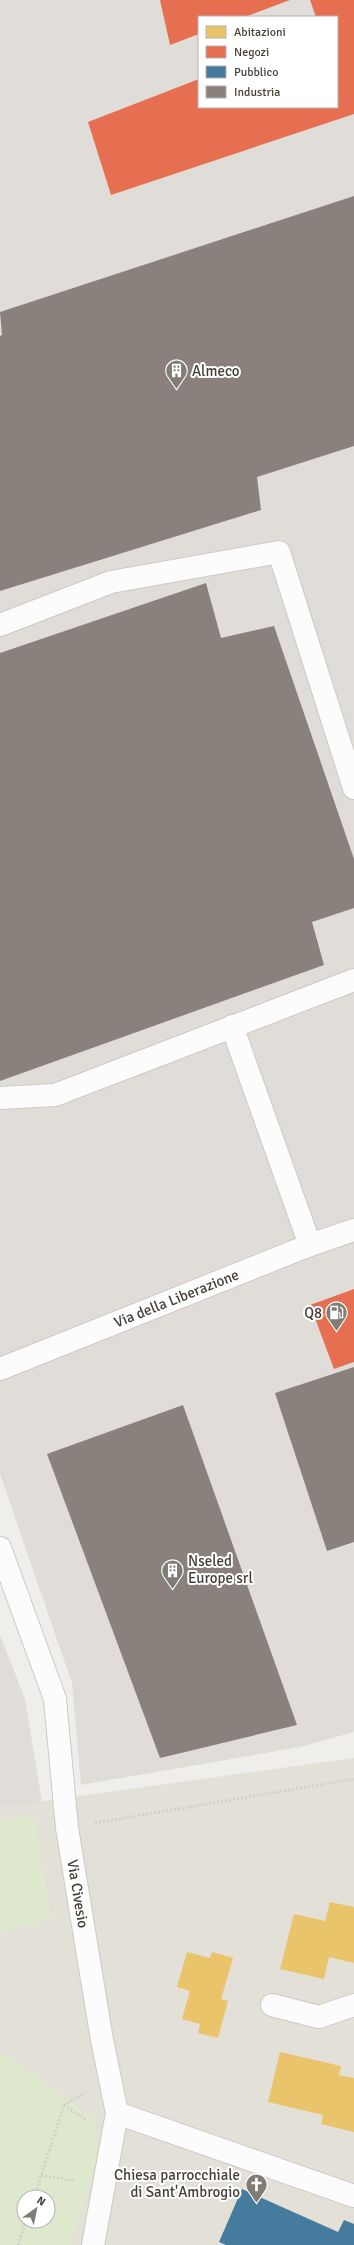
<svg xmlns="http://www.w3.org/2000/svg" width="354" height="2245" font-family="Signika,sans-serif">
	<rect width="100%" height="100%" fill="#efeeea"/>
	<!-- residential -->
	<path fill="#e3e0d8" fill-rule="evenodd" d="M354,1758V2245H0V1807ZM24,2197H48V2221H24Z"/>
	<!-- industrial -->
	<g fill="#e0ddd8" fill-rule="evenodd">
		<path d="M0,0H354V1732L300,1747L81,1785L72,1683L0,1474ZM199,17H337V107H199Z"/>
		<polygon points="0,1635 25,1699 42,1802 0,1807"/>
	</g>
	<!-- green -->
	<g fill="#dde8cc" fill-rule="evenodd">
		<polygon points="33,1814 51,1918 0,1932 0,1821"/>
		<path d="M0,2052L94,2118L97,2162L70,2245H0ZM24,2197H48V2221H24Z"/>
	</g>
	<!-- homes -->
	<g fill="#e9c46a">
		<polygon points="330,1902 354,1907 354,1963 329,1957 324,1979 280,1969 294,1914 325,1921"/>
		<polygon points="187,1952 210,1958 212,1952 233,1958 221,1999 228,2001 218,2038 198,2033 200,2024 182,2019 190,1991 177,1987"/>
		<polygon points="280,2052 341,2066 339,2075 354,2078 354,2132 321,2124 323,2115 268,2102"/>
	</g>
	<!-- shops -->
	<g fill="#e76f51">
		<polygon points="160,0 290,0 245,17 199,17 199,34 170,45"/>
		<polygon points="310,0 354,0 354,114 111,195 88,122 199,79 199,107 337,107 337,17 316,17"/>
		<polygon points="354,1289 354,1362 334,1369 310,1305"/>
	</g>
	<!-- public -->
	<polygon fill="#457b9d" points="242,2189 338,2232 344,2220 354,2224 354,2245 226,2245 219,2242"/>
	<!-- industry -->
	<g fill="#8a817c">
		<polygon points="354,196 354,446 257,477 261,510 0,591 0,336 2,335 0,312"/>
		<polygon points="206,583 221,638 274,626 354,859 354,908 312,922 324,965 0,1081 0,653"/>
		<polygon points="354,1367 354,1542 327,1551 275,1393"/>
		<polygon points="183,1405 297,1725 160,1758 47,1454"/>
	</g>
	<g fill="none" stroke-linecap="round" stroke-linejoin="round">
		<defs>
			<g id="minor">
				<polyline points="0,625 111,582 279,552 354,788"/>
				<polyline points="232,1026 310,1245"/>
				<polyline points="0,1098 55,1095 354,980"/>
				<path id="s1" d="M0,1548L55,1699L67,1828L102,2040L117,2113L93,2245"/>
				<polyline points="272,2005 319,2017 354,2005"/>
				<polyline points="117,2113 354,2196"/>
			</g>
			<g id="tertiary">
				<path id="s2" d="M0,1369L310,1245L354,1230"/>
			</g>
		</defs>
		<!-- minor casing -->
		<use href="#minor" stroke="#cccac6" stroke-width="24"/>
		<!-- tertiary casing -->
		<use href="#tertiary" stroke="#cccac6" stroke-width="24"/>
		<!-- path -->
		<g stroke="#d1cecb" stroke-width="2.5" stroke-dasharray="2 2" stroke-linecap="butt">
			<polyline points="95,1823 354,1779"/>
			<polyline points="64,2105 87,2120"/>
			<polyline points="41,2175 75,2181"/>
			<polyline points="34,2197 64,2105 85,2093"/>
			<polyline points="18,2245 26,2221"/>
		</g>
		<!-- minor -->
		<use href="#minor" stroke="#fdfcfc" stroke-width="22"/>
		<!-- tertiary -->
		<use href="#tertiary" stroke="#fdfcfc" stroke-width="22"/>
	</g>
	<!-- icons -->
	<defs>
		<symbol id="building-pin" viewBox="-11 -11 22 30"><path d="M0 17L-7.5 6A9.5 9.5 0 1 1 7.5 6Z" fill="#807c76" stroke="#fff"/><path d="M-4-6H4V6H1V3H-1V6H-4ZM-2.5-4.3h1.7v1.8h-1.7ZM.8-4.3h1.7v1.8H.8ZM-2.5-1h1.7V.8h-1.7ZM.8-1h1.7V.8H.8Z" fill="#fff"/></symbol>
		<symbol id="fuel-pin" viewBox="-11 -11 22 30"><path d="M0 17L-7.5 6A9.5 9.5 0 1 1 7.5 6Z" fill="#807c76" stroke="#fff"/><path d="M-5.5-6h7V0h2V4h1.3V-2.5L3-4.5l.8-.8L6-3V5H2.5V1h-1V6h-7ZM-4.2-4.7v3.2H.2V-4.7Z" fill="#fff"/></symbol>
		<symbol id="church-pin" viewBox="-11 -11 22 30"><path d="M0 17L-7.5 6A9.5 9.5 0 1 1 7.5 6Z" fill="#807c76" stroke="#fff"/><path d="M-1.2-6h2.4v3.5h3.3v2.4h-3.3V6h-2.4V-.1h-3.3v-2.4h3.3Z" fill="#fff"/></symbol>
	</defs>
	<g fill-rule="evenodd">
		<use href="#building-pin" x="164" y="358" width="25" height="34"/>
		<use href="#fuel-pin" x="324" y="1300" width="25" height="34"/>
		<use href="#building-pin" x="160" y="1558" width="25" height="34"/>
		<use href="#church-pin" x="244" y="2172" width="25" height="34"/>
	</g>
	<g text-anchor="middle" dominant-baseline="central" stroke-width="4" stroke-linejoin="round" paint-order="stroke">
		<!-- poi labels -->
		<g font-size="15" fill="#453f37" stroke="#fff" text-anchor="start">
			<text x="192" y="371">Almeco</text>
			<text x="322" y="1313" text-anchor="end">Q8</text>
			<text x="188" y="1561">Nseled<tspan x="188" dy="17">Europe srl</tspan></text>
			<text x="240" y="2175" text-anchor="end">Chiesa parrocchiale<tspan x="240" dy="17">di Sant'Ambrogio</tspan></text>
		</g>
		<!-- street labels -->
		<g font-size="15" fill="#453f37" stroke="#fff">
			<text stroke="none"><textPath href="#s2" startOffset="190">Via della Liberazione</textPath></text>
			<text stroke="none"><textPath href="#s1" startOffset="357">Via Civesio</textPath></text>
		</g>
	</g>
	<!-- legend -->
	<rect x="198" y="16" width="140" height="92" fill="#ffffff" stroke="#b5b2af"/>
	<rect x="206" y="26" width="20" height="12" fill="#e9c46a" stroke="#b5b2af"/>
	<text x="234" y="36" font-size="12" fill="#453f37">Abitazioni</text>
	<rect x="206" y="46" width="20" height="12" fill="#e76f51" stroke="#b5b2af"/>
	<text x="234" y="56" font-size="12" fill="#453f37">Negozi</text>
	<rect x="206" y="66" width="20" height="12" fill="#457b9d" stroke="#b5b2af"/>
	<text x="234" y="76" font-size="12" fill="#453f37">Pubblico</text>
	<rect x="206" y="86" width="20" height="12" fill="#8a817c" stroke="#b5b2af"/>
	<text x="234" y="96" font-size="12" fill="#453f37">Industria</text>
	<!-- north arrow -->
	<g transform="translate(36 2209) rotate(33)"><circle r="19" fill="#ffffff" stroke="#b5b2af"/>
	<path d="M0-3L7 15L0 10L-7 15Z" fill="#807c76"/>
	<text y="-6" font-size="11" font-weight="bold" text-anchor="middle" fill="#453f37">N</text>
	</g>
</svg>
